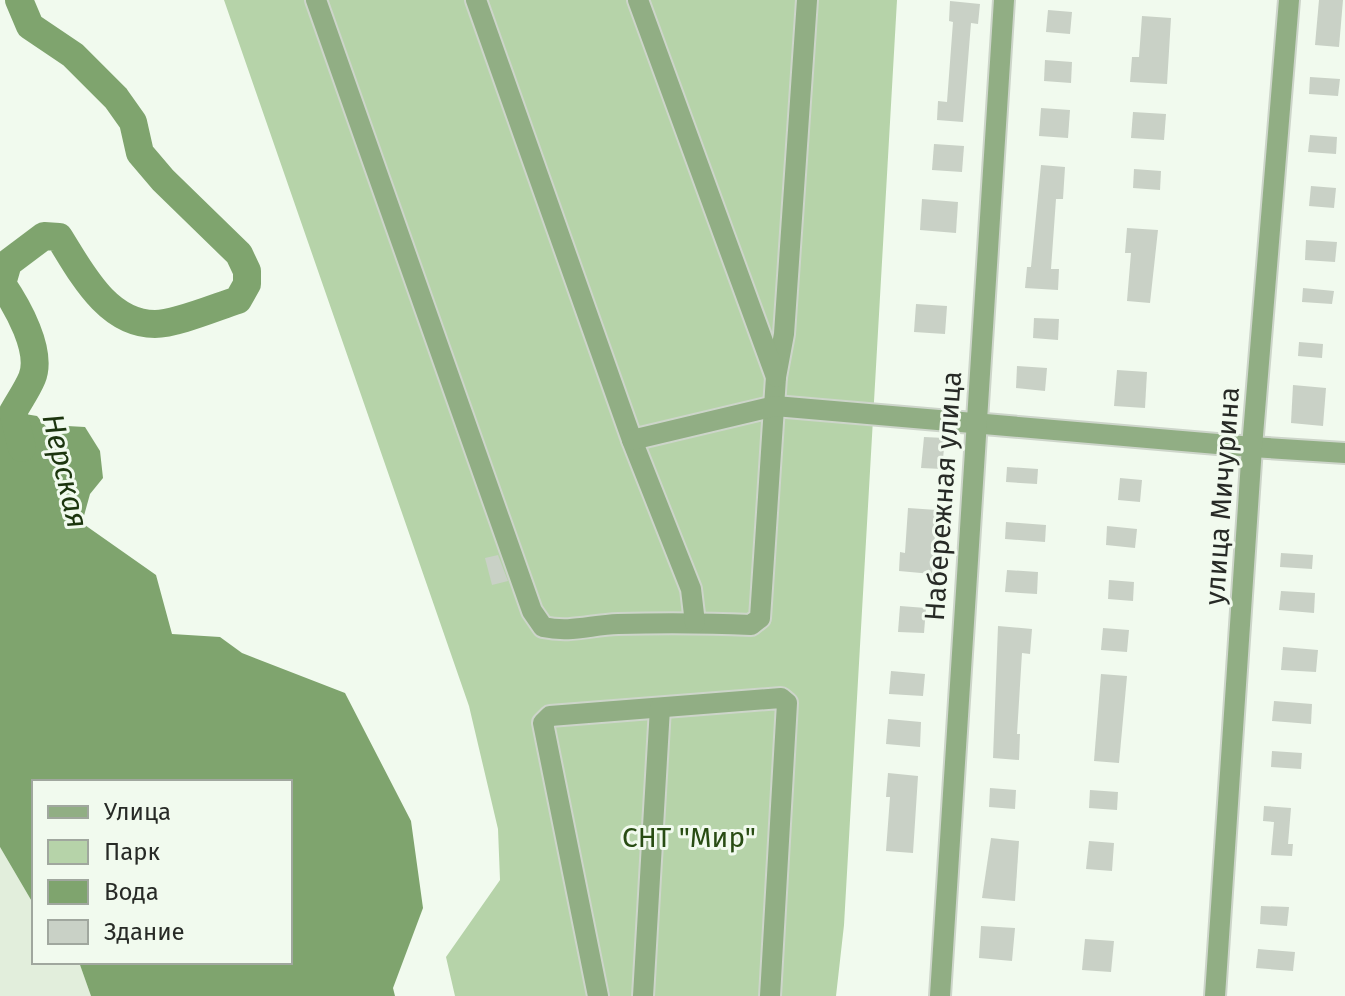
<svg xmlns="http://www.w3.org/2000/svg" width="1345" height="996" font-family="'Fira Sans',sans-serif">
	<rect width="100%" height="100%" fill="#f1faee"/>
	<!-- built -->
	<polygon fill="#e2eedc" points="0,847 34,905 34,962 79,962 91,996 0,996"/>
	<!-- green -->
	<polygon fill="#b6d3a9" points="224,0 897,0 844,925 836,996 455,996 446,957 500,880 498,829 469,706"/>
	<!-- water -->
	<polygon fill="#7fa46e" points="13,412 37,416 55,437 67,426 85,427 100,451 103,478 90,494 82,523 156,575 172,634 220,637 242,653 345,693 411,821 423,908 393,988 395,996 91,996 79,962 290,962 290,782 34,782 34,905 0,847 0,413"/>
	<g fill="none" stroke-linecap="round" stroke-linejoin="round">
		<!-- river -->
		<path stroke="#7fa46e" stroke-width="28" d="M19,0L30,26L73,55L116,98L133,122L140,153L163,180L239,254L247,271V284L238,300C216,307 176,324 155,324C107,324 81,272 59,237L44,236L8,263L2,284C17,306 43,351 32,378C27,390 19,401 13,412L22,448"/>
	</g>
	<!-- building -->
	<g fill="#c9d1c6">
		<polygon points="1319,0 1343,0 1339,47 1315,45"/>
		<polygon points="950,1 980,4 978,24 971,23 963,122 937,120 938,101 947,102 953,22 949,21"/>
		<polygon points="1048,10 1072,12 1070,34 1046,32"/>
		<polygon points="1142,16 1171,18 1167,84 1130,82 1132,57 1139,57"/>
		<polygon points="1045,60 1072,62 1071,83 1044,81"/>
		<polygon points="1310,77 1340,79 1338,96 1309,94"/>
		<polygon points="1041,108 1070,110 1068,138 1039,136"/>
		<polygon points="1133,112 1166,114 1164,140 1131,138"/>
		<polygon points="1310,135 1337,137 1336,154 1308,152"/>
		<polygon points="934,144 964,146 962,172 932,170"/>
		<polygon points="1041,165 1065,167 1063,199 1056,199 1051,269 1059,269 1058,290 1025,288 1027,267 1031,267"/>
		<polygon points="1134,169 1161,171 1160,190 1133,188"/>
		<polygon points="1311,186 1336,188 1334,208 1309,206"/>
		<polygon points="922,199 958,202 956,233 920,230"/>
		<polygon points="1127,228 1158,230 1150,303 1127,301 1131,253 1125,253"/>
		<polygon points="1306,240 1337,242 1335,262 1305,260"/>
		<polygon points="1303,288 1334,291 1332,304 1302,302"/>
		<polygon points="916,304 947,306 945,334 914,332"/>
		<polygon points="1034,318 1059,319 1058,340 1033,338"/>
		<polygon points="1299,342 1323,344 1322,358 1298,356"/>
		<polygon points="1017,366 1047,368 1045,391 1016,388"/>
		<polygon points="1117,370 1147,372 1145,408 1114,406"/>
		<polygon points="1293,385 1326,388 1323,426 1291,423"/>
		<polygon points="924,437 945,438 942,469 921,468"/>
		<polygon points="1007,467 1038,469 1037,484 1006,482"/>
		<polygon points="1120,478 1142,480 1140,502 1118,500"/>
		<polygon points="908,508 937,510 932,574 899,571 900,552 905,553"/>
		<polygon points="1006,522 1046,525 1045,542 1005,539"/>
		<polygon points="1107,526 1137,529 1135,548 1106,545"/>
		<polygon points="1281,553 1313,555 1312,569 1280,567"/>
		<polygon points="498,555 508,581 492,585 485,558"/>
		<polygon points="1007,570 1038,572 1037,594 1005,592"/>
		<polygon points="1109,580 1134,582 1133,601 1108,599"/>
		<polygon points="1281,591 1315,593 1314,613 1279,610"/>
		<polygon points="900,606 926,608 924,633 898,632"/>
		<polygon points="998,626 1032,629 1030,654 1022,653 1017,734 1020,734 1019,760 993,758"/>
		<polygon points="1103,628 1129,630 1127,652 1101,650"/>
		<polygon points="1283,647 1318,650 1316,672 1281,670"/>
		<polygon points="891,671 925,674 923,696 889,694"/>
		<polygon points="1101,674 1127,676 1119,763 1094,761"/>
		<polygon points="1274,701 1312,704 1311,724 1272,721"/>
		<polygon points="888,719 921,722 920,747 886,744"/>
		<polygon points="1272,751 1302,753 1301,769 1271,767"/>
		<polygon points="888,773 918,776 913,853 886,851 890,797 886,797"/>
		<polygon points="990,788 1016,790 1015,809 989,807"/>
		<polygon points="1090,790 1118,792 1117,810 1089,808"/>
		<polygon points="1264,806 1291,808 1288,844 1293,844 1292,856 1271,855 1274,822 1263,821"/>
		<polygon points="991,838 1019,841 1015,901 982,898"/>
		<polygon points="1089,841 1114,843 1112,871 1086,869"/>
		<polygon points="1261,906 1289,907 1287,926 1260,924"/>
		<polygon points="981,926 1015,928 1012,961 979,958"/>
		<polygon points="1085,939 1114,941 1111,972 1082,970"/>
		<polygon points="1258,949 1295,952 1293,971 1256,968"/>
	</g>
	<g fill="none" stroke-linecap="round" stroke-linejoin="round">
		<defs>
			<g id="minor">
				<path d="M316,0L532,611L543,627C571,633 590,625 618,624C662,623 706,623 751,625L760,618L776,377L784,334L807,0"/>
				<polyline points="476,0 632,440 691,589 695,623"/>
				<polyline points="638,0 776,377"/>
				<polyline points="632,440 775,406 1252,447 1345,453"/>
				<polyline points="598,996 543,723 550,716 781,698 787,703 770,996"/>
				<polyline points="643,996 660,708"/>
				<polyline points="940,996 1004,0"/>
				<polyline points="1215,996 1252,447 1289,0"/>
			</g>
		</defs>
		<!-- minor casing -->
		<use href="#minor" stroke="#cdd5ca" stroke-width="24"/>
		<!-- minor -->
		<use href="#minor" stroke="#91ae84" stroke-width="20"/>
	</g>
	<g text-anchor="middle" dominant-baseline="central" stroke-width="6" stroke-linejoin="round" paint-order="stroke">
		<!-- street labels -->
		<g font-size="28" fill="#272a26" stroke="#f1faee">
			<text transform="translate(943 496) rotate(-86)">Набережная улица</text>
			<text transform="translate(1222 496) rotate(-86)">улица Мичурина</text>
		</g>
		<!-- park labels -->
		<g font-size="28" fill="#284c13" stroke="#f1faee">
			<text x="689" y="837">СНТ "Мир"</text>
		</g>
		<!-- water labels -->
		<g font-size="30" font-style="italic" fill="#1c350e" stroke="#f1faee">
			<text transform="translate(65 471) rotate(77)">Нерская</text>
		</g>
	</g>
	<!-- legend -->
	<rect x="32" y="780" width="260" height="184" fill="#f1faee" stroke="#a0a79e" stroke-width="2"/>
	<rect x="48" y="806" width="40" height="12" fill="#91ae84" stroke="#a0a79e" stroke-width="2"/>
	<text x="104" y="820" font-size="24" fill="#272a26">Улица</text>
	<rect x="48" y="840" width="40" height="24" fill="#b6d3a9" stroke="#a0a79e" stroke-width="2"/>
	<text x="104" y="860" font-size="24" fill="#272a26">Парк</text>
	<rect x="48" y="880" width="40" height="24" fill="#7fa46e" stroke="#a0a79e" stroke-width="2"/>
	<text x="104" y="900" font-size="24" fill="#272a26">Вода</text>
	<rect x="48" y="920" width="40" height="24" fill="#c9d1c6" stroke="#a0a79e" stroke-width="2"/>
	<text x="104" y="940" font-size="24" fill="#272a26">Здание</text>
</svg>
